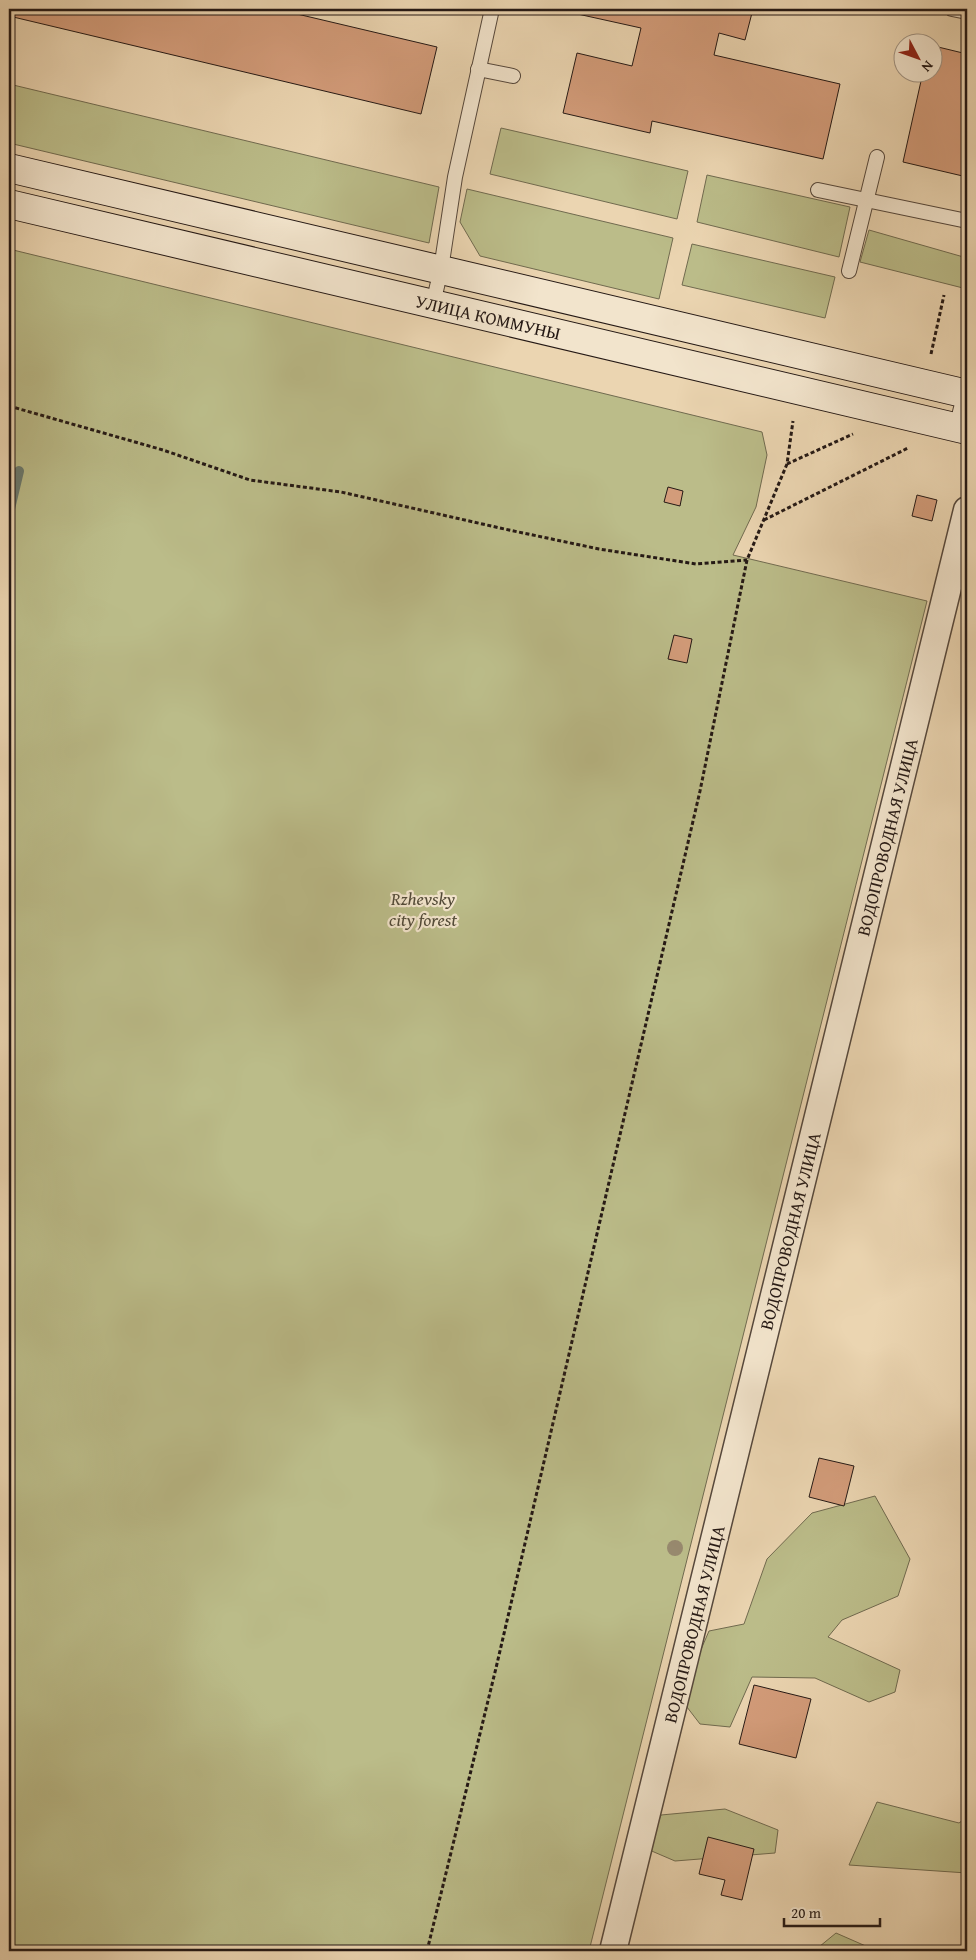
<svg xmlns="http://www.w3.org/2000/svg" width="976" height="1960" font-family="'Gentium Book Plus',serif">
	<rect width="100%" height="100%" fill="#ebd5b1"/>
	<filter id="stains"><feTurbulence type="fractalNoise" baseFrequency=".004" numOctaves="4"/><feColorMatrix values="0 0 0 0 .2 0 0 0 0 .09 0 0 0 0 .02 0 0 0 .5 -.17"/></filter>
	<radialGradient id="worn" r=".72"><stop offset=".6" stop-color="#630" stop-opacity="0"/><stop offset="1" stop-color="#630" stop-opacity=".3"/></radialGradient>
	<!-- green -->
	<g fill="#bbbc89" stroke="#706a4f">
		<polygon points="9,84 439,187 429,243 9,143"/>
		<polygon points="501,128 688,171 677,219 490,174"/>
		<polygon points="707,175 850,207 839,257 697,222"/>
		<polygon points="467,189 673,238 659,299 480,256 460,222"/>
		<polygon points="869,230 967,258 967,272 963,288 860,262"/>
		<polygon points="692,244 835,277 825,318 682,285"/>
		<polygon points="9,249 762,432 767,455 756,507 733,555 927,601 589,1951 9,1951"/>
		<polygon points="875,1496 910,1559 898,1596 842,1620 828,1637 900,1670 895,1692 869,1702 815,1678 752,1677 730,1727 700,1724 680,1698 709,1631 744,1624 767,1559 812,1513"/>
		<polygon points="877,1802 959,1823 967,1817 967,1873 849,1865"/>
		<polygon points="725,1809 778,1830 775,1853 675,1861 647,1849 661,1815"/>
		<polygon points="836,1933 868,1947 868,1951 814,1951"/>
	</g>
	<g fill="none" stroke-linecap="round" stroke-linejoin="round">
		<!-- stream -->
		<polyline stroke="#6a796e" stroke-width="10" points="9,513 19,471"/>
	</g>
	<!-- building -->
	<g fill="#d39c7a" stroke="#251915">
		<polygon points="9,9 276,9 437,47 421,114 9,16"/>
		<polygon points="555,9 753,9 745,40 719,33 714,55 840,84 823,159 652,121 650,133 563,113 577,53 632,66 641,28"/>
		<polygon points="934,46 967,54 967,177 903,162 923,72 934,72"/>
		<polygon points="668,487 683,491 680,506 664,502"/>
		<polygon points="917,495 937,500 932,521 912,516"/>
		<polygon points="674,635 692,639 687,663 668,659"/>
		<polygon points="819,1458 854,1466 844,1506 809,1497"/>
		<polygon points="754,1685 811,1699 796,1758 739,1744"/>
		<polygon points="708,1837 754,1849 742,1900 721,1895 725,1880 699,1874"/>
	</g>
	<g fill="none" stroke-linecap="round" stroke-linejoin="round">
		<defs>
			<g id="service">
				<polyline points="952,9 967,12"/>
				<polyline points="478,69 513,76"/>
				<polyline points="818,190 967,221"/>
				<polyline points="849,271 877,157"/>
				<polyline points="433,304 441,269 455,177 492,9"/>
				<polyline points="956,428 966,388"/>
			</g>
			<polyline id="minor" points="613,1951 967,510"/>
			<g id="secondary">
				<polyline points="9,168 967,394"/>
				<polyline points="9,204 967,430"/>
			</g>
		</defs>
		<!-- service casing -->
		<use href="#service" stroke="#56483c" stroke-width="16"/>
		<!-- minor casing -->
		<use href="#minor" stroke="#56483c" stroke-width="29"/>
		<!-- secondary casing -->
		<use href="#secondary" stroke="#251915" stroke-width="30"/>
		<!-- path -->
		<g stroke="#251915" stroke-width="3" stroke-dasharray="4 2.5" stroke-linecap="butt">
			<polyline points="931,354 944,295"/>
			<polyline points="9,406 163,450 250,480 341,492 509,530 599,549 696,564 747,560"/>
			<polyline points="787,464 853,434"/>
			<polyline points="764,520 908,448"/>
			<polyline points="427,1951 496,1668 700,791 747,560 787,464 793,421"/>
		</g>
		<!-- service -->
		<use href="#service" stroke="#f2e4cc" stroke-width="14"/>
		<!-- minor -->
		<use href="#minor" stroke="#f2e4cc" stroke-width="26"/>
		<!-- secondary -->
		<use href="#secondary" stroke="#f2e4cc" stroke-width="28"/>
	</g>
	<!-- trees -->
	<circle fill="#97896e" cx="675" cy="1548" r="8"/>
	<g text-anchor="middle" dominant-baseline="central" stroke-width="4.5" stroke-linejoin="round" paint-order="stroke">
		<!-- street labels -->
		<g font-size="18" fill="#251915" stroke="#f2e4cc">
			<text transform="translate(488 317) rotate(13)">УЛИЦА КОММУНЫ</text>
			<text transform="translate(887 837) rotate(-76)">ВОДОПРОВОДНАЯ УЛИЦА</text>
			<text transform="translate(790 1231) rotate(-76)">ВОДОПРОВОДНАЯ УЛИЦА</text>
			<text transform="translate(694 1624) rotate(-76)">ВОДОПРОВОДНАЯ УЛИЦА</text>
		</g>
		<!-- park labels -->
		<g font-size="18" font-style="italic" fill="#524a38" stroke="#f2e4cc">
			<text x="423" y="898">Rzhevsky<tspan x="423" dy="21">city forest</tspan></text>
		</g>
	</g>
	<!-- margin -->
	<rect width="976" height="1960" fill="none" stroke="#ebd5b1" stroke-width="30"/>
	<rect x="10" y="10" width="956" height="1940" fill="none" stroke="#251915" stroke-width="2.5"/>
	<rect x="15" y="15" width="946" height="1930" fill="none" stroke="#251915"/>
	<!-- north arrow -->
	<g transform="translate(918 58) rotate(131)"><circle r="24" fill="#f2e4cc" stroke="#a09383"/>
	<path d="M0-4L9 19L0 12L-9 19Z" fill="#8f2418"/>
	<text y="-8" font-size="14" font-weight="bold" text-anchor="middle" fill="#251915">N</text>
	</g>
	<!-- scale -->
	<path d="M784 1918v8h96v-8" fill="none" stroke="#251915" stroke-width="2.5"/>
	<text x="791" y="1918" font-size="15" fill="#251915" stroke="#f2e4cc" stroke-width="4" paint-order="stroke">20 m</text>
	<rect width="100%" height="100%" filter="url(#stains)"/>
	<rect width="100%" height="100%" fill="url(#worn)"/>
</svg>
